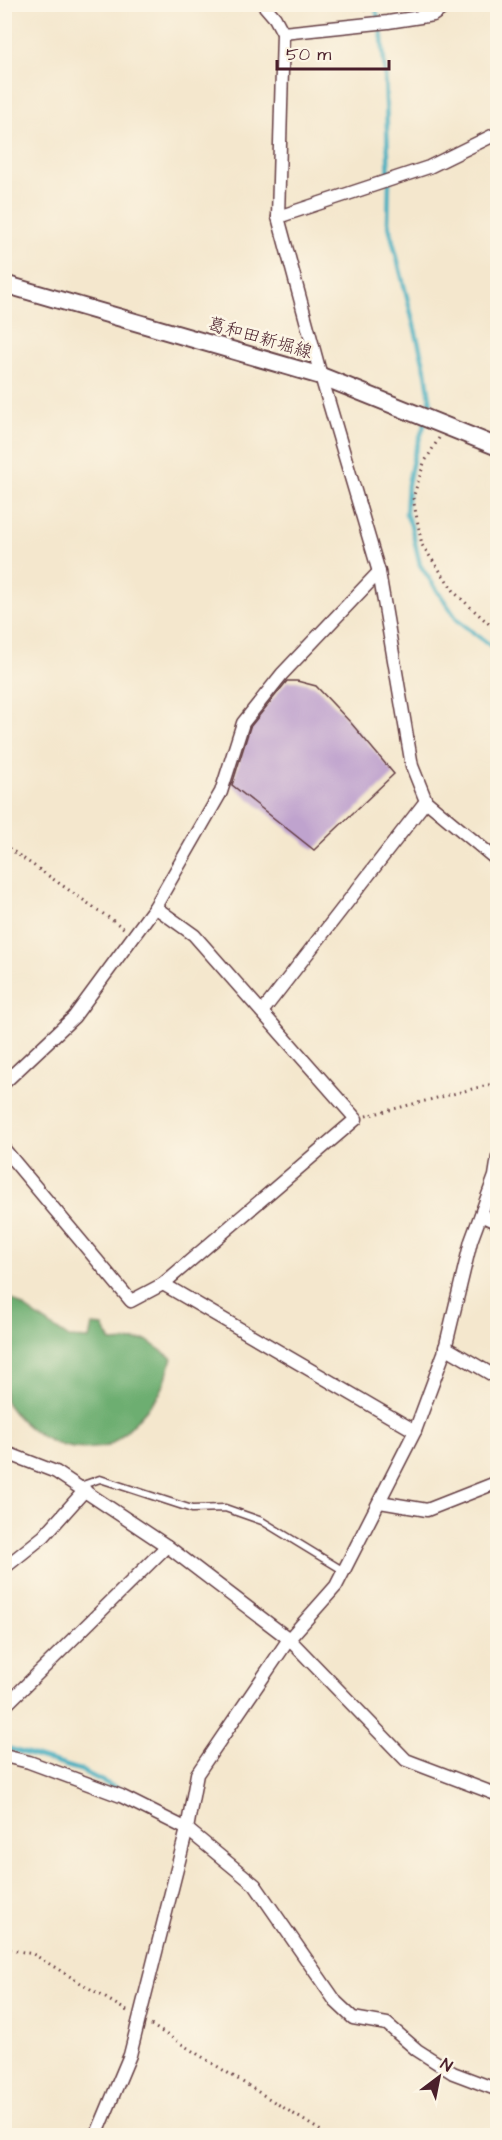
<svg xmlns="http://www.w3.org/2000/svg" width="502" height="2140" font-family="'Architects Daughter','Klee One',sans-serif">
	<rect width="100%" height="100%" fill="#fcf5e5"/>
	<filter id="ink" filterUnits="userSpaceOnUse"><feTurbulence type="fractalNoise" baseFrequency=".0167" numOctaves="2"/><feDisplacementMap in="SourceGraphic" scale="12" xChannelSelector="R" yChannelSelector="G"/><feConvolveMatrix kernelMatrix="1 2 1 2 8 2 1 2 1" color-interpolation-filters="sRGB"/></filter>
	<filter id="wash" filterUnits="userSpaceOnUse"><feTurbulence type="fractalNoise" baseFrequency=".008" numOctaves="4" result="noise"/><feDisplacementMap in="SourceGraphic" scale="24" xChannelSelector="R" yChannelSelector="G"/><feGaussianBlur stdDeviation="1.35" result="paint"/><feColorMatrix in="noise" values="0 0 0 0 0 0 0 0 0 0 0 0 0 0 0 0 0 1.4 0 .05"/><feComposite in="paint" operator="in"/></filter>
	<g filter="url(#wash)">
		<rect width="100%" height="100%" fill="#f4e7cd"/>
		<!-- forest -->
		<path fill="#6dae71" stroke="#5c664e" stroke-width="1.5" d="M5,1294L69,1338L89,1339L92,1325L103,1326L111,1342L146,1340L172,1358C168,1369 166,1383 160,1393C152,1404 120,1440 108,1446C105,1447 98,1447 94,1448C58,1453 25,1430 5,1401Z"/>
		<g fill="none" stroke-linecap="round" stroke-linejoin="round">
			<!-- stream -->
			<g stroke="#42aec0" stroke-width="4.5">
				<polyline points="375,4 382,38 385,73 389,182 388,222 426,373 431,405 414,455 408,484 406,514 411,525 420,565 458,621 498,651"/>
				<polyline points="4,1747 80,1770 120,1790"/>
				<polyline points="168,1813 179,1818"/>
			</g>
		</g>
		<g id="blocks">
			<!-- building -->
			<polygon fill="#bfa3ce" points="287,681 297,681 316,686 351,723 394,774 314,850 232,785 250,727"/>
		</g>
	</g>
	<g filter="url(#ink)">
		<use href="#blocks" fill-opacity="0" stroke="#643d43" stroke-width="1.5"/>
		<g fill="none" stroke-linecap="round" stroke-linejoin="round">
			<defs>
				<polyline id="service" points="80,1486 100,1479 192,1509 225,1508 262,1521 344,1571"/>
				<g id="minor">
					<polyline points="263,4 275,18 283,33 278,217 321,376 379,572 412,766 426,801 498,861"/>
					<polyline points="283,33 388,22 433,15 449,4"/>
					<polyline points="278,217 429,167 498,133"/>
					<polyline points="262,1012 426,801"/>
					<polyline points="4,1083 74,1017 155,907 221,792 243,723 282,674 379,572"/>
					<polyline points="4,1149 131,1301 163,1284 356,1119 194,935 155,907"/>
					<polyline points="481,1215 498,1223"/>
					<polyline points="163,1284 415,1431"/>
					<polyline points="445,1347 498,1378"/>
					<polyline points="4,1452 56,1472 167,1546 289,1639 406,1760 498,1795"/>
					<polyline points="380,1502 427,1510 498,1482"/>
					<polyline points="4,1568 44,1536 85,1490"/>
					<polyline points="4,1707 167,1546"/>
					<polyline points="4,1756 29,1762 121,1796 187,1829 255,1885 336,2002 353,2018 387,2024 417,2050 453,2073 498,2090"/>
					<polyline points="96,2136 130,2055 187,1829 197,1774 289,1639 336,1586 415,1431 444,1353 471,1241 495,1176 498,1157"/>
				</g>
				<polyline id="secondary" points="4,284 321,376 498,447"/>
			</defs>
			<!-- service casing -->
			<use href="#service" stroke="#643d43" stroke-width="9"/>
			<!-- minor casing -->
			<use href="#minor" stroke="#643d43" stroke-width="15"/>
			<!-- secondary casing -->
			<use href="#secondary" stroke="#643d43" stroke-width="20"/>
			<!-- path -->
			<g stroke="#643d43" stroke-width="3" stroke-dasharray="1.5 4.5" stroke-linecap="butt">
				<polyline points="363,4 366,13"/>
				<polyline points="439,438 424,463 413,498 422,545 456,594 498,632"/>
				<polyline points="4,845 125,929"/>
				<polyline points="366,1116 488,1085 498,1084"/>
				<polyline points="4,1948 33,1954 127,2011"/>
				<polyline points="151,2025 329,2136"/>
			</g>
			<!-- service -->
			<use href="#service" stroke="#fff" stroke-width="6"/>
			<!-- minor -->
			<use href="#minor" stroke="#fff" stroke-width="12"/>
			<!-- secondary -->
			<use href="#secondary" stroke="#fff" stroke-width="16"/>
		</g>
	</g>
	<g text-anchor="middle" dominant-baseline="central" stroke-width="5" stroke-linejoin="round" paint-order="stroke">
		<!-- street labels -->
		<g font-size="18" fill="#4a1f2b" stroke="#fcf5e5">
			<text transform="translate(260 338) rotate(16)">葛和田新堀線</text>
		</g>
	</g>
	<!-- margin -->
	<rect width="502" height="2140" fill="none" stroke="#fcf5e5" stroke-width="24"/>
	<!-- north arrow -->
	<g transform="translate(439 2077) rotate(32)" stroke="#fcf5e5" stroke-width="4.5" paint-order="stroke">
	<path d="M0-4.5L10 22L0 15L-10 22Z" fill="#4a1f2b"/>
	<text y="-9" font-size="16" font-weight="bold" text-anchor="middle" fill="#4a1f2b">N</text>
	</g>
	<!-- scale -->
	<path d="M277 60v9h112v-9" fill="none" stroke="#4a1f2b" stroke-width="3"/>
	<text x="286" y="60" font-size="18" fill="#4a1f2b" stroke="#fcf5e5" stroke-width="4.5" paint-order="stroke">50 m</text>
</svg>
